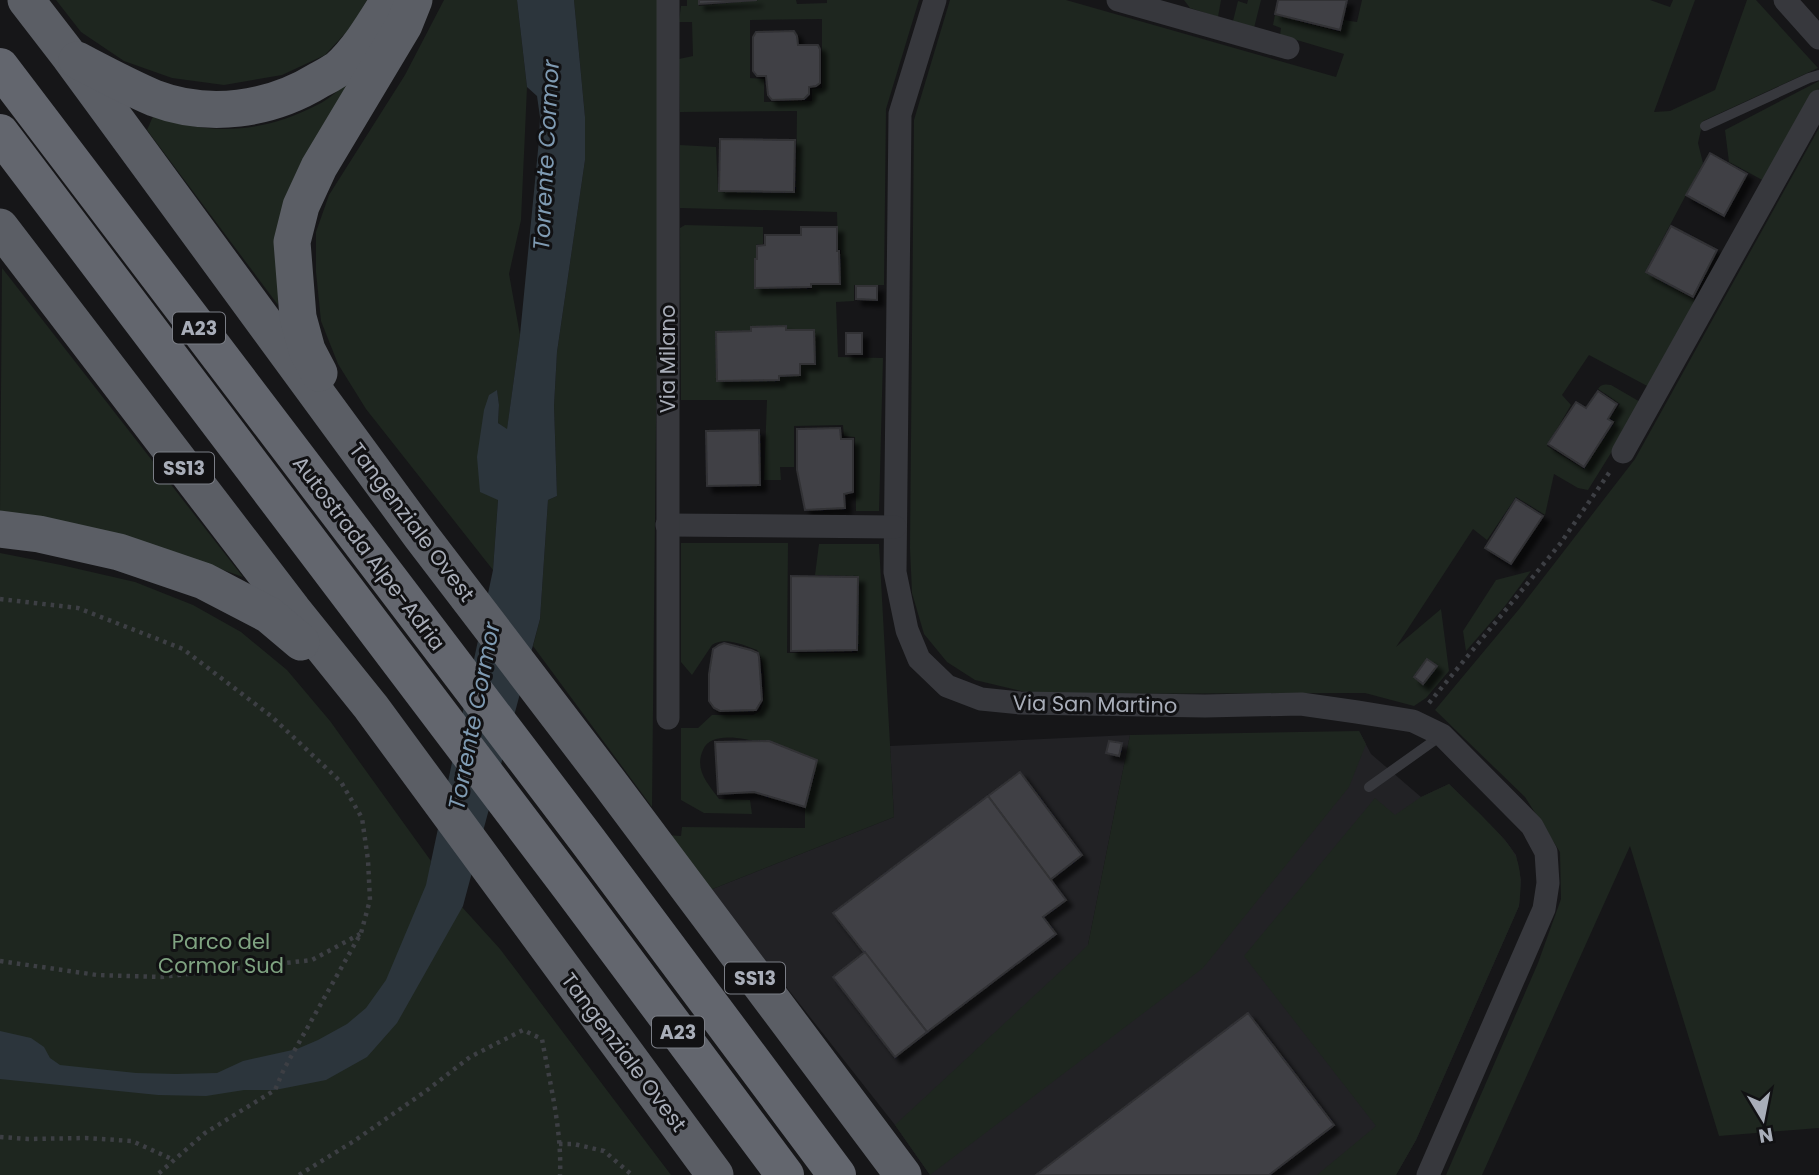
<svg xmlns="http://www.w3.org/2000/svg" width="1819" height="1175" font-family="Poppins,sans-serif">
	<defs>
		<filter id="shadow"><feDropShadow dx="6" dy="6" stdDeviation="2" flood-color="#0009"/></filter>
	</defs>
	<rect width="100%" height="100%" fill="#161618"/>
	<!-- built -->
	<polygon fill="#222225" points="1359,731 1371,754 1421,797 1449,784 1505,840 1516,855 1521,880 1519,906 1416,1140 1396,1175 930,1175 895,1125 710,890 894,817 890,746 1130,735 1088,945 1172,945"/>
	<!-- green -->
	<g fill="#1e261f" fill-rule="evenodd">
		<polygon points="56,0 367,0 352,26 325,55 282,75 224,85 172,78 124,61 81,32"/>
		<polygon points="444,0 517,0 527,87 521,220 509,274 520,335 507,430 498,423 499,405 497,391 498,500 493,570 366,409 338,364 321,321 316,272 316,232 329,195 405,75"/>
		<polygon points="574,0 658,0 660,41 652,807 533,646 540,619 548,500 557,496 554,406 557,352 585,160 585,117"/>
		<path d="M687,0H698L699,6L758,0H796L797,4L827,3V0H919L886,109L884,285H854V301L836,302L838,357L883,358L879,511H856L855,437L844,436L843,425L794,426V467H780L781,480H764L767,400H681L680,228L685,225L763,227V244L756,245V258H754V288L812,289V285H840L841,250L838,249L837,212L680,208V145L716,147L718,192H796L797,111L680,112L679,59L693,56L692,22H679L681,6H687ZM822,19V88L812,89V101L764,102V79L750,78V20Z"/>
		<path d="M950,0H1066L1336,77L1344,54L1280,35L1281,28L1273,25L1275,15L1340,32L1344,20L1357,22L1362,0H1650L1670,7L1673,0H1695L1654,112L1670,111L1715,90L1747,0H1756L1818,68L1703,121L1698,143L1703,163L1645,272L1699,302L1651,388L1589,355L1562,395L1571,405L1547,446L1584,469L1615,422L1610,418L1620,404L1598,389C1601,384 1605,384 1611,385L1642,403L1588,490L1578,488L1554,474L1545,515L1516,497L1487,540L1473,529L1396,647L1441,609L1449,671L1426,698L1414,706L1365,693L1062,694L1029,693L975,680L947,662L924,634L912,593L910,548L914,120Z"/>
		<polygon points="1184,0 1221,0 1218,17 1190,8"/>
		<polygon points="1248,0 1261,0 1254,28 1233,21 1238,1 1247,4"/>
		<polygon points="1819,81 1819,88 1766,182 1729,162 1725,130"/>
		<path d="M348,83L279,268L278,305L147,130L154,114C208,138 266,132 317,105C328,100 338,90 348,83Z"/>
		<polygon points="1819,128 1819,1128 1719,1136 1630,846 1482,1175 1446,1175 1538,963 1561,899 1560,852 1525,797 1435,710 1520,608 1635,459"/>
		<polygon points="2,268 243,577 150,544 0,514"/>
		<path d="M681,543H788L787,653H857L858,576L815,575L819,544H879L894,817L710,890L666,835L681,836L682,827L805,828V808L815,775L806,758C785,751 715,721 703,750C694,770 708,784 719,799L750,800L752,814L704,813L681,800V728H698L712,715H753L760,711C767,699 766,662 757,650C744,645 724,636 712,645L692,675L681,662Z"/>
		<polygon points="0,553 61,565 135,582 193,605 241,632 287,670 330,721 431,861 430,865 462,907 500,949 671,1175 0,1175"/>
		<polygon points="1531,571 1505,606 1466,651 1463,631 1496,580"/>
		<polygon points="1359,731 1366,744 1349,787 1203,968 930,1175 895,1125 1064,968 1088,945 1130,735"/>
		<path d="M1449,784C1464,799 1509,839 1516,857C1522,873 1521,889 1519,906L1416,1140L1396,1175H1317L1376,1126L1244,956L1375,798L1395,815L1421,797Z"/>
	</g>
	<!-- water -->
	<polygon fill="#2c353c" points="517,0 574,0 585,117 585,160 557,352 554,406 557,496 548,500 540,619 463,906 397,1023 367,1057 326,1080 275,1090 244,1090 206,1096 158,1095 0,1079 0,1031 31,1038 44,1047 50,1058 60,1065 136,1073 176,1074 217,1073 243,1061 297,1049 318,1040 347,1024 366,1008 386,980 426,885 493,570 498,500 480,492 477,457 484,410 489,395 497,390 499,405 498,423 507,429 520,335 539,140 540,117 537,96 527,87"/>
	<!-- building -->
	<g fill="#404145" stroke="#303034" stroke-width="2" filter="url(#shadow)">
		<polygon points="699,0 757,0 699,4"/>
		<polygon points="1278,0 1347,0 1340,30 1275,14"/>
		<polygon points="794,31 797,36 798,45 818,45 820,49 820,83 816,86 809,87 809,94 804,99 772,100 768,95 766,76 757,76 753,71 753,37 756,32"/>
		<polygon points="720,139 795,140 794,192 719,191"/>
		<polygon points="1710,153 1747,174 1724,216 1686,195"/>
		<polygon points="1671,226 1717,250 1693,297 1646,272"/>
		<polygon points="801,227 837,227 837,251 839,251 840,284 811,284 811,287 755,288 755,259 757,259 757,246 765,245 765,235 801,235"/>
		<polygon points="856,286 877,286 877,300 856,299"/>
		<polygon points="786,326 786,330 814,330 815,364 800,364 800,375 779,376 779,380 717,381 716,332 751,331 751,327"/>
		<rect x="846" y="333" width="16" height="21"/>
		<polygon points="1598,391 1617,404 1608,419 1613,422 1584,467 1548,444 1576,402 1586,408"/>
		<polygon points="840,428 841,439 853,439 853,492 844,494 845,508 805,510 797,470 797,429"/>
		<polygon points="759,430 760,485 707,486 706,431"/>
		<polygon points="1516,499 1543,516 1511,564 1485,548"/>
		<polygon points="791,576 858,577 857,650 791,651"/>
		<polygon points="724,643 751,650 758,653 759,657 762,700 756,710 720,711 714,708 709,701 709,674 713,649 719,645"/>
		<polygon points="1427,659 1437,666 1423,684 1414,677"/>
		<polygon points="769,741 817,760 805,807 754,792 718,794 715,742"/>
		<polygon points="1109,741 1122,743 1119,756 1106,753"/>
		<polygon points="1020,772 1082,855 1050,880 988,796"/>
		<polygon points="988,796 1066,900 1043,917 1056,934 927,1032 833,913"/>
		<polygon points="865,952 927,1032 895,1057 833,977"/>
		<polygon points="1248,1013 1334,1125 1269,1175 1036,1175"/>
	</g>
	<g fill="none" stroke-linecap="round" stroke-linejoin="round">
		<!-- path -->
		<g stroke="#3d3f44" stroke-width="4.5" stroke-dasharray="3.5 5" stroke-linecap="butt">
			<polyline points="0,599 78,608 183,649 271,716 341,782 362,818 368,860 370,900 361,933 284,1069 275,1090 205,1133 157,1175"/>
			<polyline points="1429,703 1560,544 1611,470"/>
			<polyline points="0,961 97,975 161,977 312,960 360,934"/>
			<polyline points="0,1137 28,1139 86,1138 132,1141 174,1160"/>
			<polyline points="559,1144 574,1144 604,1151 632,1175"/>
			<path d="M299,1175L354,1141L426,1091L470,1057L523,1030L542,1039C550,1084 562,1130 560,1175"/>
		</g>
		<!-- service -->
		<g stroke="#37383d" stroke-width="10">
			<polyline points="1705,126 1809,78 1819,75"/>
			<polyline points="1369,787 1442,735"/>
		</g>
		<!-- minor -->
		<g stroke="#37383d" stroke-width="23">
			<polyline points="935,0 900,114 895,572 907,630 919,659 947,686 981,699 1020,703 1205,706 1301,704 1357,712 1413,721 1442,735 1532,826 1546,852 1548,883 1544,909 1428,1175"/>
			<polyline points="1118,0 1288,48"/>
			<polyline points="1785,0 1819,38"/>
			<polyline points="1623,452 1819,101"/>
			<polyline points="667,525 895,527"/>
			<polyline points="668,718 668,0"/>
		</g>
		<!-- trunk -->
		<g stroke="#5b5e65" stroke-width="37">
			<polyline points="26,0 70,57 421,536 608,781 903,1175"/>
			<path d="M77,60C102,73 128,87 154,98C209,119 270,110 319,80C325,77 332,73 338,69C359,50 374,24 389,0"/>
			<polyline points="0,227 293,610 371,707 715,1175"/>
			<polyline points="319,373 307,350 298,317 292,242 301,206 319,167 404,25 414,0"/>
			<polyline points="0,529 39,534 119,552 204,581 269,615 301,642"/>
		</g>
		<!-- motorway -->
		<g stroke="#63666e" stroke-width="38">
			<polyline points="0,67 588,841 837,1175"/>
			<polyline points="0,133 572,889 785,1175"/>
		</g>
	</g>
	<g text-anchor="middle" dominant-baseline="central" stroke-width="6" stroke-linejoin="round" paint-order="stroke">
		<!-- shield labels -->
		<g fill="#111113" stroke="#7b7e86" stroke-width="2">
			<rect x="173" y="312.5" width="52" height="31" rx="5"/>
			<rect x="154" y="452.5" width="60" height="31" rx="5"/>
			<rect x="725" y="962.5" width="60" height="31" rx="5"/>
			<rect x="652" y="1016.5" width="52" height="31" rx="5"/>
		</g>
		<g font-size="19" font-weight="bold" fill="#a8adb8">
			<text x="199" y="328">A23</text>
			<text x="184" y="468">SS13</text>
			<text x="755" y="978">SS13</text>
			<text x="678" y="1032">A23</text>
		</g>
		<!-- street labels -->
		<g font-size="21" fill="#a8adb8" stroke="#111113">
			<text transform="translate(667 359) rotate(-90)">Via Milano</text>
			<text transform="translate(412 522) rotate(53)">Tangenziale Ovest</text>
			<text transform="translate(369 553) rotate(53)">Autostrada Alpe-Adria</text>
			<text transform="translate(1095 704) rotate(1)">Via San Martino</text>
			<text transform="translate(624 1052) rotate(53)">Tangenziale Ovest</text>
		</g>
		<!-- park labels -->
		<g font-size="21" fill="#7fa381" stroke="#111113">
			<text x="221" y="941">Parco del<tspan x="221" dy="24">Cormor Sud</tspan></text>
		</g>
		<!-- water labels -->
		<g font-size="23" font-style="italic" fill="#7f9bb3" stroke="#111113">
			<text transform="translate(546 155) rotate(-87)">Torrente Cormor</text>
			<text transform="translate(474 716) rotate(-79)">Torrente Cormor</text>
		</g>
	</g>
	<!-- north arrow -->
	<g transform="translate(1763 1119) rotate(170)" stroke="#111113" stroke-width="5" paint-order="stroke">
	<path d="M0-5L12 26L0 18L-12 26Z" fill="#a8adb8"/>
	<text y="-10" font-size="19" font-weight="bold" text-anchor="middle" fill="#a8adb8">N</text>
	</g>
</svg>
